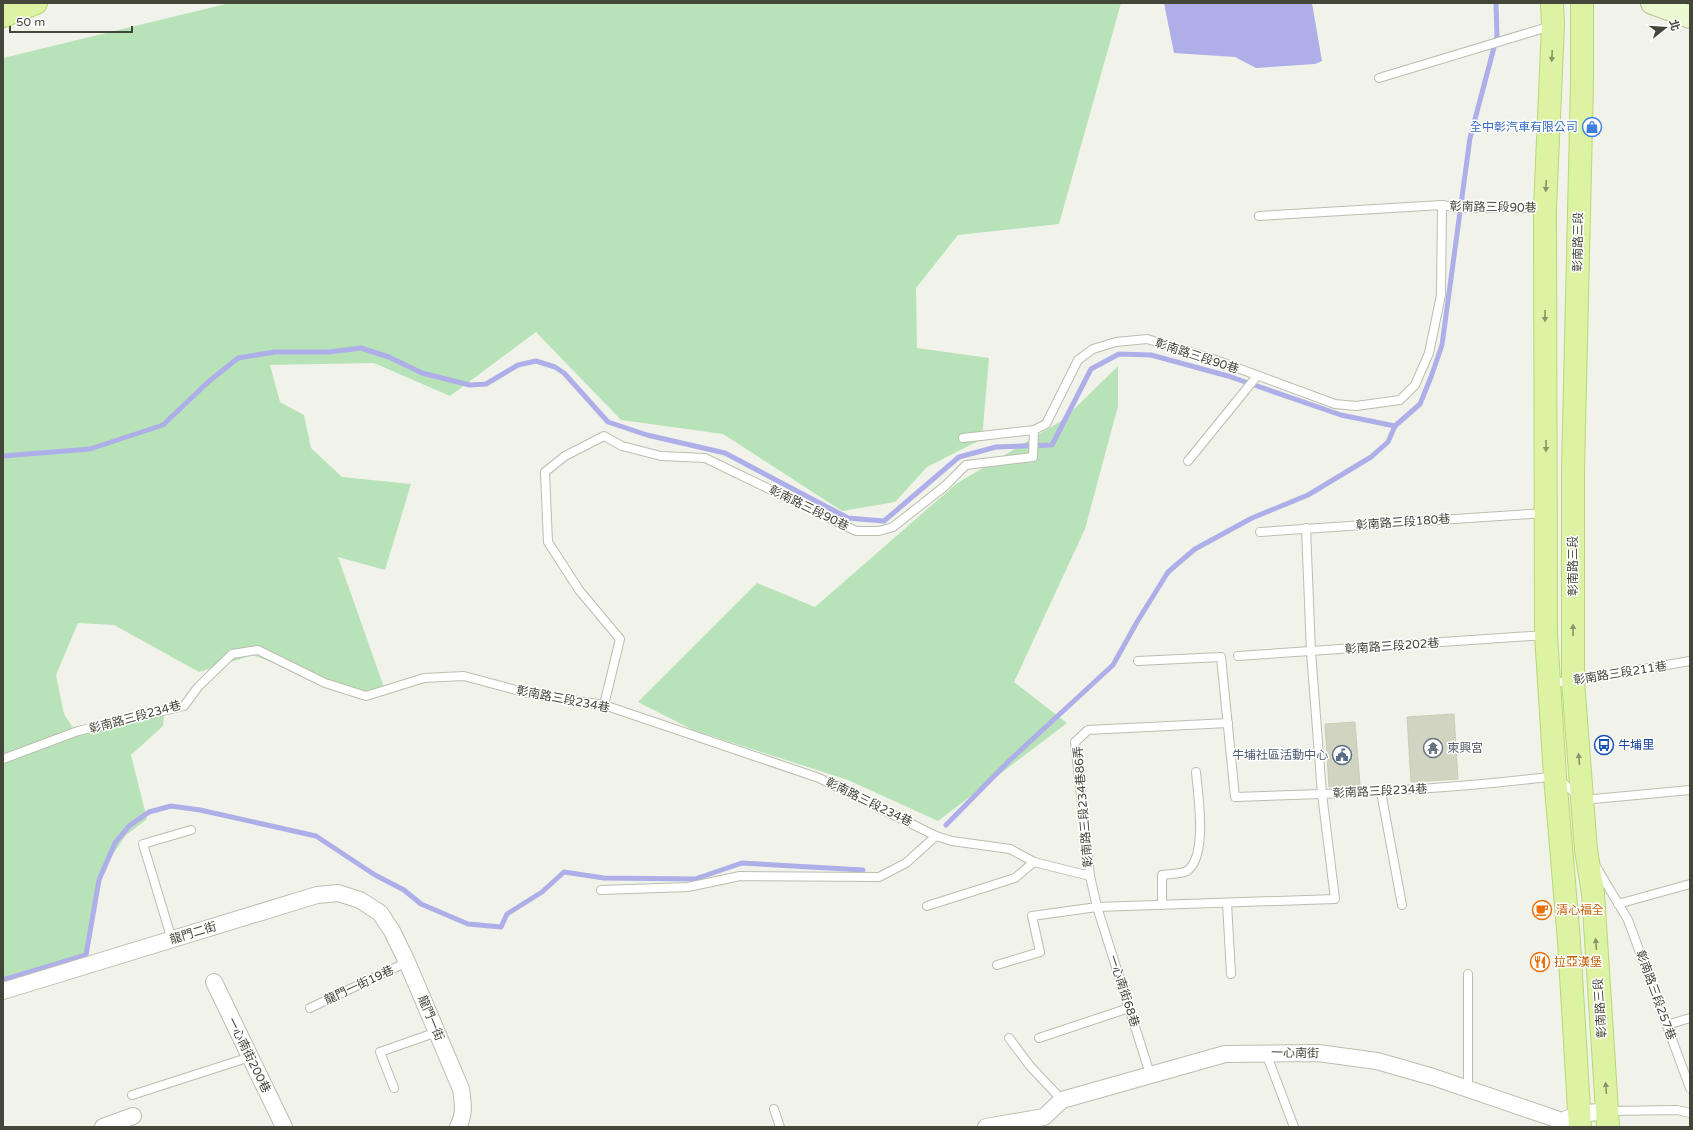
<svg xmlns="http://www.w3.org/2000/svg" width="1693" height="1130" font-family="'Varela Round','Noto Sans TC',sans-serif">
	<rect width="100%" height="100%" fill="#f1f3ea"/>
	<!-- green -->
	<g fill="#b8e3b9">
		<polygon points="230,3 1121,3 1059,224 958,235 916,288 917,348 989,358 982,439 927,467 895,502 842,511 723,434 621,420 536,332 450,396 374,363 270,365 280,402 304,415 311,448 342,477 411,484 385,570 338,557 386,693 369,699 253,655 199,672 114,625 78,623 56,675 64,714 77,734 164,713 163,726 131,755 147,819 126,835 99,875 84,971 3,999 3,58"/>
		<polygon points="1118,366 1118,406 1085,529 1014,682 1067,723 938,821 848,780 693,730 638,702 757,583 815,607 956,484 1063,420"/>
	</g>
	<!-- water -->
	<polygon fill="#aeaee9" points="1164,3 1312,3 1322,61 1315,64 1256,68 1235,57 1174,53"/>
	<g fill="none" stroke-linecap="round" stroke-linejoin="round">
		<!-- stream -->
		<g stroke="#aeaee9" stroke-width="5">
			<polyline points="3,456 90,449 163,425 207,383 238,358 275,352 329,352 361,348 389,357 422,373 470,385 486,384 518,365 536,361 555,367 564,373 608,422 647,435 725,453 848,518 884,521 959,457 996,447 1052,445 1091,369 1119,354 1151,355 1228,376 1341,415 1395,426 1420,404 1431,377 1442,345 1470,138 1497,36 1496,3"/>
			<polyline points="946,825 1010,760 1113,665 1137,622 1168,572 1195,549 1252,518 1308,495 1371,457 1388,442 1395,426"/>
			<polyline points="3,980 86,955 99,880 115,843 129,826 149,812 171,806 200,810 316,836 375,875 404,890 421,904 468,924 501,927 507,914 542,892 564,872 604,878 695,879 742,863 863,870"/>
		</g>
	</g>
	<!-- building -->
	<g fill="#d0d4c1" stroke="#c9ceb5">
		<polygon points="1454,714 1458,779 1411,782 1407,717"/>
		<polygon points="1355,722 1360,785 1329,787 1325,724"/>
	</g>
	<g fill="none" stroke-linecap="round" stroke-linejoin="round">
		<defs>
			<g id="lane">
				<polyline points="1379,78 1551,26"/>
				<polyline points="1259,216 1442,205 1460,208 1544,208"/>
				<polyline points="963,438 1034,430"/>
				<polyline points="1188,461 1257,376"/>
				<polyline points="1260,532 1545,513"/>
				<polyline points="1238,656 1545,635"/>
				<polyline points="1138,661 1221,657 1235,797 1322,794 1311,652 1306,528"/>
				<polyline points="1550,683 1573,681 1690,661"/>
				<polyline points="604,705 620,639 579,590 548,542 545,472 565,456 604,436 622,446 661,456 705,458 856,531 879,531 893,527 945,486 966,465 1033,457 1034,430 1046,424 1078,360 1093,349 1116,342 1147,339 1213,359 1335,404 1356,406 1400,400 1415,385 1429,353 1441,295 1442,205"/>
				<polyline points="3,759 78,731 184,706 198,687 232,654 258,650 325,683 366,696 424,678 464,676 531,694 604,705 819,778 936,836 952,841 1010,849 1034,862 1090,876"/>
				<polyline points="1381,792 1402,905"/>
				<polyline points="1597,868 1628,920 1690,1088"/>
				<polyline points="601,890 688,887 740,876 879,877 906,863 936,836"/>
				<polyline points="1227,903 1231,974"/>
				<polyline points="1618,904 1690,884"/>
				<path d="M1162,905V875C1169,874 1181,874 1187,871C1208,856 1198,795 1196,772"/>
				<polyline points="927,906 1015,878 1034,862"/>
				<polyline points="172,940 143,844 191,830"/>
				<path d="M997,965L1040,952L1032,916L1097,907L1335,899L1322,794C1399,791 1478,786 1555,776L1583,800L1690,790"/>
				<polyline points="310,1008 407,962"/>
				<polyline points="1667,1025 1690,1018"/>
				<polyline points="1009,1038 1030,1066 1062,1100"/>
				<polyline points="1039,1038 1129,1008"/>
				<polyline points="1266,1053 1294,1127"/>
				<polyline points="1150,1074 1097,907 1090,876 1075,742 1088,730 1228,723"/>
				<polyline points="394,1088 380,1052 437,1032"/>
				<polyline points="1468,1090 1468,974"/>
				<polyline points="132,1095 250,1057"/>
				<polyline points="774,1109 780,1127"/>
				<polyline points="1608,1111 1677,1110 1690,1113"/>
			</g>
			<g id="street">
				<polyline points="214,982 284,1127"/>
				<path d="M3,991L317,895L338,893L360,900L380,913L392,931L407,962L461,1089C463,1103 465,1114 458,1127"/>
				<polyline points="103,1127 133,1116"/>
				<polyline points="986,1127 1044,1117 1062,1100 1225,1054 1318,1053 1377,1061 1433,1077 1562,1121 1579,1114 1607,1111"/>
			</g>
			<polyline id="secondary" points="1652,3 1690,17"/>
			<g id="primary">
				<polyline points="1552,3 1553,25 1545,208 1546,635 1555,776 1569,941 1580,1127"/>
				<polyline points="1582,3 1582,83 1573,470 1573,681 1586,850 1593,893 1608,1127"/>
				<polyline points="3,16 36,3"/>
			</g>
		</defs>
		<!-- lane casing -->
		<use href="#lane" stroke="#babeae" stroke-width="10"/>
		<!-- street casing -->
		<use href="#street" stroke="#babeae" stroke-width="18"/>
		<!-- secondary casing -->
		<use href="#secondary" stroke="#b5c296" stroke-width="24"/>
		<!-- primary casing -->
		<use href="#primary" stroke="#bbd774" stroke-width="24"/>
		<!-- lane -->
		<use href="#lane" stroke="#fff" stroke-width="8"/>
		<!-- street -->
		<use href="#street" stroke="#fff" stroke-width="16"/>
		<!-- secondary -->
		<use href="#secondary" stroke="#eaf9cf" stroke-width="22"/>
		<!-- primary -->
		<use href="#primary" stroke="#dbf3a3" stroke-width="22"/>
	</g>
	<!-- one-way arrows -->
	<defs><path id="oneway-solid" d="M-6-.8H1V-3.2L6.5 0L1 3.2V.8H-6Z"/></defs>
	<g fill="#889469">
		<use href="#oneway-solid" transform="translate(1552 56) rotate(93)"/>
		<use href="#oneway-solid" transform="translate(1546 186) rotate(93)"/>
		<use href="#oneway-solid" transform="translate(1545 316) rotate(90)"/>
		<use href="#oneway-solid" transform="translate(1546 446) rotate(90)"/>
		<use href="#oneway-solid" transform="translate(1573 630) rotate(-90)"/>
		<use href="#oneway-solid" transform="translate(1579 759) rotate(-95)"/>
		<use href="#oneway-solid" transform="translate(1596 944) rotate(-94)"/>
		<use href="#oneway-solid" transform="translate(1606 1088) rotate(-94)"/>
	</g>
	<!-- icons -->
	<defs>
		<symbol id="shop-ring" viewBox="-11 -11 22 22"><circle r="9.5" fill="#fff" stroke="#3f7fe0" stroke-width="1.5"/><path d="M-5-2.5h2.3a2.7 3.5 0 0 1 5.4 0H5L5.5 6h-11ZM-1.5-2.5h3a1.5 2.3 0 0 0-3 0Z" fill="#3f7fe0"/></symbol>
		<symbol id="bus-ring" viewBox="-11 -11 22 22"><circle r="9.5" fill="#fff" stroke="#1a4fb4" stroke-width="1.5"/><path d="M-5-6H5V4H4V6H2V4H-2V6H-4V4H-5ZM-3.5-4V0h7V-4ZM-3.5 1.2v1.5H-2V1.2ZM2 1.2v1.5H3.5V1.2Z" fill="#1a4fb4"/></symbol>
		<symbol id="temple-ring" viewBox="-11 -11 22 22"><circle r="9.5" fill="#fff" stroke="#6b7280" stroke-width="1.5"/><path d="M0-6L5-2H3V0L6.5 2.5H4V6H1.5V3h-3V6H-4V2.5H-6.5L-3 0V-2H-5Z" fill="#6b7280"/></symbol>
		<symbol id="civic-ring" viewBox="-11 -11 22 22"><circle r="9.5" fill="#fff" stroke="#5c6f8a" stroke-width="1.5"/><path d="M-.6-6.5H3V-4.5H.6V-3L4-1V1h2V6H-6V1h2V-1L-.6-3ZM-1.2 2.5V6h2.4V2.5Z" fill="#5c6f8a"/></symbol>
		<symbol id="cafe-ring" viewBox="-11 -11 22 22"><circle r="9.5" fill="#fff" stroke="#e8710a" stroke-width="1.5"/><path d="M-5.5-4.5H6V0H3Q3 3.5 0 3.5H-2.5Q-5.5 3.5-5.5 0ZM3-3.2v2h1.7v-2ZM-6 4.5H4V6H-6Z" fill="#e8710a"/></symbol>
		<symbol id="restaurant-ring" viewBox="-11 -11 22 22"><circle r="9.5" fill="#fff" stroke="#e8710a" stroke-width="1.5"/><path d="M-5-6h1v4h1v-4h1v4h1v-4h1v5L-1.5 .5V6h-2V.5L-5-1ZM5-6V6H3V1.5H1.5Q1.5-4 5-6Z" fill="#e8710a"/></symbol>
	</defs>
	<g fill-rule="evenodd">
		<use href="#shop-ring" x="1581" y="116" width="22" height="22"/>
		<use href="#bus-ring" x="1593" y="734" width="22" height="22"/>
		<use href="#temple-ring" x="1422" y="737" width="22" height="22"/>
		<use href="#civic-ring" x="1331" y="744" width="22" height="22"/>
		<use href="#cafe-ring" x="1531" y="899" width="22" height="22"/>
		<use href="#restaurant-ring" x="1529" y="951" width="22" height="22"/>
	</g>
	<g text-anchor="middle" dominant-baseline="central" stroke-width="3" stroke-linejoin="round" paint-order="stroke">
		<!-- shop labels -->
		<g font-size="12" fill="#366cbe" stroke="#fff" text-anchor="end">
			<text x="1578" y="127">全中彰汽車有限公司</text>
		</g>
		<!-- street labels -->
		<g font-size="12" fill="#444639" stroke="#fff">
			<text transform="translate(1493 207) rotate(1)">彰南路三段90巷</text>
			<text transform="translate(1578 242) rotate(-89)">彰南路三段</text>
			<text transform="translate(1197 356) rotate(18)">彰南路三段90巷</text>
			<text transform="translate(809 508) rotate(26)">彰南路三段90巷</text>
			<text transform="translate(1403 522) rotate(-4)">彰南路三段180巷</text>
			<text transform="translate(1573 566) rotate(-90)">彰南路三段</text>
			<text transform="translate(1392 646) rotate(-4)">彰南路三段202巷</text>
			<text transform="translate(1620 673) rotate(-9)">彰南路三段211巷</text>
			<text transform="translate(563 699) rotate(11)">彰南路三段234巷</text>
			<text transform="translate(135 717) rotate(-15)">彰南路三段234巷</text>
			<text transform="translate(1380 791) rotate(-3)">彰南路三段234巷</text>
			<text transform="translate(869 802) rotate(26)">彰南路三段234巷</text>
			<text transform="translate(1083 807) rotate(-95)">彰南路三段234巷86弄</text>
			<text transform="translate(193 933) rotate(-17)">龍門二街</text>
			<text transform="translate(359 985) rotate(-25)">龍門一街19巷</text>
			<text transform="translate(1124 991) rotate(72)">一心南街68巷</text>
			<text transform="translate(1656 995) rotate(70)">彰南路三段257巷</text>
			<text transform="translate(1600 1008) rotate(-94)">彰南路三段</text>
			<text transform="translate(431 1018) rotate(67)">龍門一街</text>
			<text transform="translate(1295 1053) rotate(1)">一心南街</text>
			<text transform="translate(249 1055) rotate(64)">一心南街200巷</text>
		</g>
		<!-- transit labels -->
		<g font-size="12" fill="#164399" stroke="#fff" text-anchor="start">
			<text x="1618" y="745">牛埔里</text>
		</g>
		<!-- worship labels -->
		<g font-size="12" fill="#5b616d" stroke="#fff" text-anchor="start">
			<text x="1447" y="748">東興宮</text>
		</g>
		<!-- service labels -->
		<g font-size="12" fill="#4e5e75" stroke="#fff" text-anchor="end">
			<text x="1328" y="755">牛埔社區活動中心</text>
		</g>
		<!-- food labels -->
		<g font-size="12" fill="#c56008" stroke="#fff" text-anchor="start">
			<text x="1556" y="910">清心福全</text>
			<text x="1554" y="962">拉亞漢堡</text>
		</g>
	</g>
	<!-- border -->
	<rect width="1693" height="1130" fill="none" stroke="#444639" stroke-width="8"/>
	<!-- north arrow -->
	<g transform="translate(1665 28) rotate(73)" stroke="#ffffff" stroke-width="3" paint-order="stroke">
	<path d="M0-3L7 15L0 10L-7 15Z" fill="#444639"/>
	<text y="-6" font-size="11" font-weight="bold" text-anchor="middle" fill="#444639">北</text>
	</g>
	<!-- scale -->
	<path d="M10 26v6h122v-6" fill="none" stroke="#444639" stroke-width="2"/>
	<text x="16" y="26" font-size="12" fill="#444639" stroke="#ffffff" stroke-width="3" paint-order="stroke">50 m</text>
</svg>
